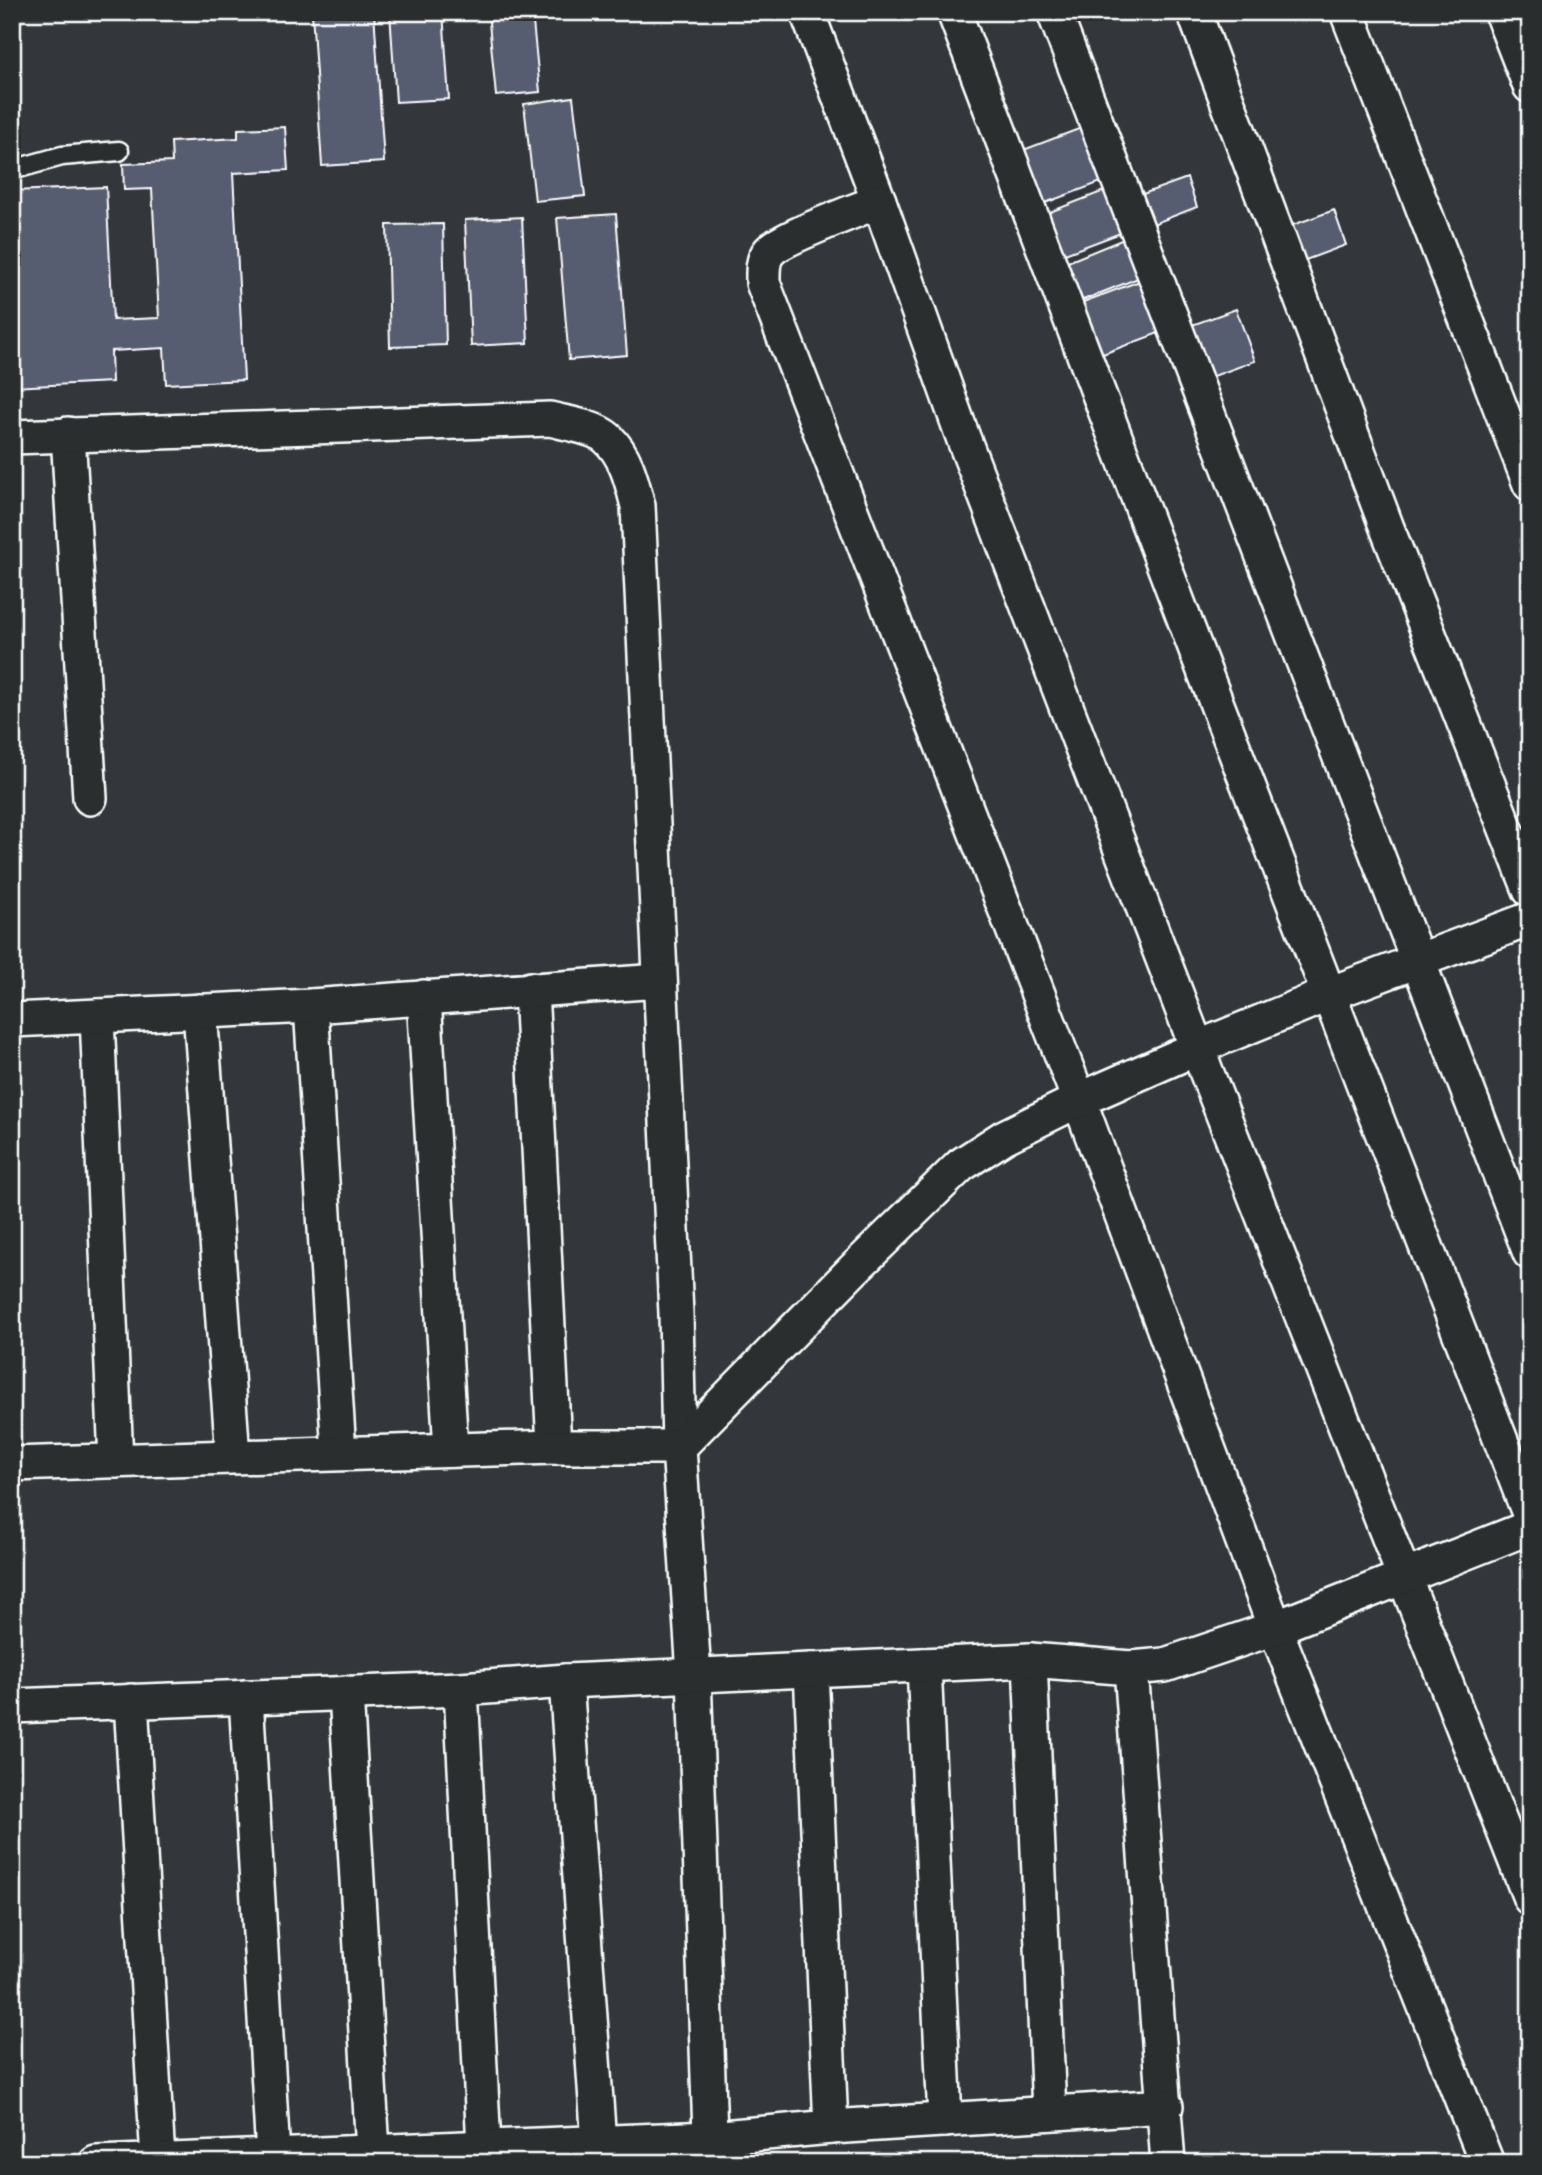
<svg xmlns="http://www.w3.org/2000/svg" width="1542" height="2175" font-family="'Shantell Sans',sans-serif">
	<rect width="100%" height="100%" fill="#33373b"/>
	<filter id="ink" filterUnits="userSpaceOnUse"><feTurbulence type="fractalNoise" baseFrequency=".0143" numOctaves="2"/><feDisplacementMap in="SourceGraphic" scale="14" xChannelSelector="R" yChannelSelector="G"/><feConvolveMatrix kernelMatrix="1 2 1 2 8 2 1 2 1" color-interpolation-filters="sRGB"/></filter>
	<g filter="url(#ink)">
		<!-- building -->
		<g fill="#575d6f" stroke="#fff" stroke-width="2">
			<polygon points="312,12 374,12 384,162 322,166"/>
			<polygon points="390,12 443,12 449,99 396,102"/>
			<polygon points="488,12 532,12 540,92 496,96"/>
			<polygon points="573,97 585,196 535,201 524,104"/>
			<polygon points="285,127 288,170 233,173 244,380 166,384 164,348 111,351 112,382 12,387 12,302 19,302 13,191 106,187 113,320 159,318 152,189 124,190 123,164 172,162 171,142 238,138 238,129"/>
			<polygon points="1084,127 1104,181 1037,206 1018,152"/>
			<polygon points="1187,178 1197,207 1148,226 1137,196"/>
			<polygon points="1109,189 1126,231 1057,257 1042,215"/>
			<polygon points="1334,210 1346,245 1292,265 1279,230"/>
			<polygon points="616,214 627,355 569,360 557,218"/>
			<polygon points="522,217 528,343 471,346 465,220"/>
			<polygon points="443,224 446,345 390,347 387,225"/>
			<polygon points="1131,236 1146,275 1073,304 1058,266"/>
			<polygon points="1145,279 1164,331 1095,357 1075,305"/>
			<polygon points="1236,309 1255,361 1200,381 1181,329"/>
		</g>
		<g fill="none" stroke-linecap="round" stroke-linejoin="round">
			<defs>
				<polyline id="lane" points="12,170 62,156 119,151"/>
				<g id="street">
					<polyline points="807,12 879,201 964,440 1197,1048 1530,1898"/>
					<polyline points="954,12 1196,650 1530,1516"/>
					<polyline points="1054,12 1530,1253"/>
					<polyline points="1194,12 1387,528 1530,890"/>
					<polyline points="1347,12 1530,484"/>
					<polyline points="1501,12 1530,86"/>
					<path d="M879,201C859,210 780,238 769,252C762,260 763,273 763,283L1079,1100L1275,1628L1487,2163"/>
					<polyline points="68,434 90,798"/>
					<path d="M12,437L550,419C565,423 595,427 607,438C626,455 632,482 638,506L676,1314L679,1447L694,1675L711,2163"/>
					<polyline points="531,989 554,1447"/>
					<polyline points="424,997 451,1450"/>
					<polyline points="311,1006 339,1453"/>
					<polyline points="200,1011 233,1456"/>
					<polyline points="97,1016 116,1461"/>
					<polyline points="12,1020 311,1006 659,981"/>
					<polyline points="12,1464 554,1447 679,1447 854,1269 961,1165 1004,1137 1079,1100 1197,1048 1329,994 1530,919"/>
					<polyline points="1030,1660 1049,2113"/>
					<polyline points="924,1665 945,2120"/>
					<polyline points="1131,1668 1168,2163"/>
					<polyline points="811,1670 831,2127"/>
					<polyline points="566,1681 599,2143"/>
					<polyline points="461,1689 484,2147"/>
					<polyline points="346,1693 373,2151"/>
					<polyline points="246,1697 273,2155"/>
					<polyline points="131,1701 158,2160"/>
					<polyline points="12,1706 461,1689 566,1681 1030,1660 1131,1668 1165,1665 1275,1628 1530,1527"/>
					<polyline points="96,2163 711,2138 831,2127 1166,2106"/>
				</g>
			</defs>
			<!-- lane casing -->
			<use href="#lane" stroke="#fff" stroke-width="23"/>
			<!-- street casing -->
			<use href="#street" stroke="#fff" stroke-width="38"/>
			<!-- lane -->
			<use href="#lane" stroke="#2a2d2e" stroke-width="18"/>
			<!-- street -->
			<use href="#street" stroke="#2a2d2e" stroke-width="33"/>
		</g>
	</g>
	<!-- margin -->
	<rect width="1542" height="2175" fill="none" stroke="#2a2d2e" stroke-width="42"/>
	<rect x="21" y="21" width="1500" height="2133" fill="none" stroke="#fff" stroke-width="2.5" filter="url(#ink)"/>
</svg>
